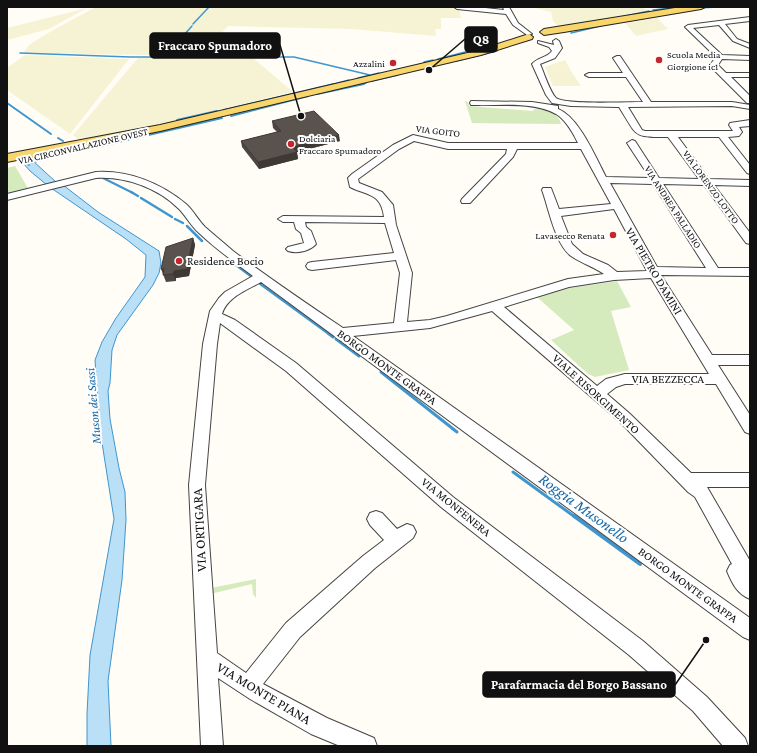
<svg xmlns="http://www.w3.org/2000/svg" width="757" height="753" font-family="'Crimson Pro',serif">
	<rect width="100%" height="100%" fill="#fffdf5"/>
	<!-- farmland -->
	<g fill="#f6f3d4">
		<polygon points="96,7 452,7 459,8 461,18 441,18 441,29 435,29 436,36 351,29 228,26 214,41 211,56 23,53 30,44 55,29"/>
		<polygon points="536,7 643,7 646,11 560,28 553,21 551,12 538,9"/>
		<polygon points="87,8 49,29 7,40 7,28"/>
		<polygon points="657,18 668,29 636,36 625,23"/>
		<polygon points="25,55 129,59 70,134 7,90 7,68"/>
		<polygon points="138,58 253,58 293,92 135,130 85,139 78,139 73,135"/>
		<polygon points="565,60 571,71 581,86 553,86 545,67"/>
	</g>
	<!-- green -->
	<g fill="#d5ebbd">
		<path d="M465,101L468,102L469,106L533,111L534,109C544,109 559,112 561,124L472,123Z"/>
		<polygon points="15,166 29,190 7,195 7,168"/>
		<polygon points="617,281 631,307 611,311 629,370 595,377 588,374 551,340 574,330 537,297 570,288"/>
		<polygon points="256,579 256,598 253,594 252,584 210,594 206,589"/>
	</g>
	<!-- water -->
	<g fill="#b9e0f7" stroke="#3f96cf">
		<polygon points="33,161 56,182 47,185 30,171 24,164"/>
		<polygon points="63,185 98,212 159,251 161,263 159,273 153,285 117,335 112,350 110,383 108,391 110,419 119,468 125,492 126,520 122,580 108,681 111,746 87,746 87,714 90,655 114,519 100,430 95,360 102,342 116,318 145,277 146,255 126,239 51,188"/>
	</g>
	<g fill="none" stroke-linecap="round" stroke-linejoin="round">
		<!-- stream-far4 -->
		<g stroke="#3f96cf" stroke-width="1.5">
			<polyline points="699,8 717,7"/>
			<polyline points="653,10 679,7"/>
			<polyline points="616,18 649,11"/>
			<polyline points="193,24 209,7"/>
			<polyline points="571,33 609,24"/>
			<polyline points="475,50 496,45"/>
			<polyline points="20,53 130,57 294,57 370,75"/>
			<polyline points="170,57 175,45 192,26"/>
			<polyline points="438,59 469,51"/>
			<polyline points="456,61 497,51"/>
			<polyline points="424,62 433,60"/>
			<polyline points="358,78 379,73"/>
			<polyline points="372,81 398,75"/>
			<polyline points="330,85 349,80"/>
			<polyline points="359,85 366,83"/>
		</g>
		<!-- stream-far3 -->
		<g stroke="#3f96cf" stroke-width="2">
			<polyline points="317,94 364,84"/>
			<polyline points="7,103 51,134"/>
			<polyline points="224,110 334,84"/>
			<polyline points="231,116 308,96"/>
			<polyline points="177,120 217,111"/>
			<polyline points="58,138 63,141"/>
			<polyline points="92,148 222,118"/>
			<polyline points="74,152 81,151"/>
			<polyline points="19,157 29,165"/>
			<polyline points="30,163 63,154"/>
			<polyline points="103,178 133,193"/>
		</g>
		<!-- stream-far2 -->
		<g stroke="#3f96cf" stroke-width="2.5">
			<polyline points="131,192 138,196"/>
			<polyline points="141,198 172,217"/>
			<polyline points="175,219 183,223"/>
			<polyline points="187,226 202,241"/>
			<polyline points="232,262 252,277"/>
			<polyline points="259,283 329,334"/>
		</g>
		<!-- stream-far1 -->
		<g stroke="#3f96cf" stroke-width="3">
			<polyline points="328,333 333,337"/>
			<polyline points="336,339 359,356"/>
			<polyline points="381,372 457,432"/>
			<polyline points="513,472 575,517"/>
		</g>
		<!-- stream -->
		<polyline stroke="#3f96cf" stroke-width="4" points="574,516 640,564"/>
		<defs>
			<g id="minor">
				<polygon points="454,7 476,7 504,10 503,7 509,7 518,23 532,34 527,35 513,25 506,14 457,9"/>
				<polygon points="750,17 750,21 725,24 737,39 750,44 750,48 733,41 719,25 693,28 722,55 750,56 750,60 722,59 718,65 726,73 750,73 750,77 731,77 750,96 750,103 747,103 711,67 710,65 716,57 685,27 688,25"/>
				<path d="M556,39L559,41L562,48L555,58L540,64C544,73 550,92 556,98C566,105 628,102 643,102L626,77H589L585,75L589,73H623L613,58L617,56H620L651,102H732L750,105V109L732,106L628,107L642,130L645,131H733L729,125L730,123L750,120V126L739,127L742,132L739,136L728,137L750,165V174L747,173L719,137H678L709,179L750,180V186L714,185L750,233V244L746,243L704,185L663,184L718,268H750V276L661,275L712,355H750V365H718L750,415V434L745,432L716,384H625L616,387L607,394L629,413L691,473H750V487H707L750,561V599C737,594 732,583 727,571L730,565L732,564L695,497L688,492L619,421L492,311L430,328L353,336L750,618V640L743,637L261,282C247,290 227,297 222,314L235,320L296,363L453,497L643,641L707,697L745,738L748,746H723L693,711L629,655L441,507L286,371L220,323L217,344L205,485L217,653L246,673L286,623L363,556L384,540L370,525L367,519L370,513L376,511L382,513L397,529L407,524L413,526L416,532L413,538L375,568L300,637L263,684L327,718L374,738L377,746H340L311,734L250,699L218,678L223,746H201L189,485L203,344L210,311L219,298L225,292L253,276C234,262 216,249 199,233C191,226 186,216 179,209C158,188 125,176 96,178L7,200V194L96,172C128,170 161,183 186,204C193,210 198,220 205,227C214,235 224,243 233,251C269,278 306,303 343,328L394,323L400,273L396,260L312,270L308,269L306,266L308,263L312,262L394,253L385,223L305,222L306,227L311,231L316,244C310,251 297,254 288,251L286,249L288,247L304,243L301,233L296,229L294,222H283L278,219L283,216L384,217C381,193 368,196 350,187L348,178L352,174L393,145L413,135L448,143H578C573,133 566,120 556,114C532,101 500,106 474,105H471L470,103L471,101L532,102L558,106V109C579,117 596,158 606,177L650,178L627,143L632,140L635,141L659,178L699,179L668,137C632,137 638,137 619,107L571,106L552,103L546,95L532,64C538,57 547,58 552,51L549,47L538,43V41L554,45L553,41ZM414,141L448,149H507L506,154L462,199L461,201L462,203H470L513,157L517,149H581L611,204L559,209L551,188H543L542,190C549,209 555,244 571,256C581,263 594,267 604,274L568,279L447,316L430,320L407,322L412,273L396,225L393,205L382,192L359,183L358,179L399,149ZM610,183L653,184L706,268L657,267ZM614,209L647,271L617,272L608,265L583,254L572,244L561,216ZM651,278L709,374H625L606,379L597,386L504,307L569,287L614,280Z"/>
			</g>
			<g id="major">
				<polygon points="681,7 705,7 701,9 564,32 544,35 540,32 544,29"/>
				<polygon points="529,34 533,37 532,39 481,55 160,131 7,162 7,154 160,125 476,51"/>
			</g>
		</defs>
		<!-- minor casing -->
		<use href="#minor" stroke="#444" stroke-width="2"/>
		<!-- major casing -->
		<use href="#major" stroke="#222" stroke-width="2"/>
		<!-- minor -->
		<use href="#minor" fill="#fff" fill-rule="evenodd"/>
		<!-- major -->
		<use href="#major" fill="#f9d66b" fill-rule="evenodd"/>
	</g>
	<!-- wall -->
	<g fill="#4d4742">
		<polygon points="272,121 340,141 297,152 298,159 259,169 242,147 241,141 277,132 273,128"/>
		<polygon points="193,238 195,245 189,276 176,278 176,281 166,282 161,269"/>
	</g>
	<!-- shaded-wall -->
	<g fill="#3f3936">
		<polygon points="339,135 340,141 297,152 298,159 259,169 258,162 293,147"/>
		<polygon points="193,238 195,245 189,276 176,278 176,281 173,274 174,271"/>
	</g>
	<!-- building -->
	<g fill="#5a524d" stroke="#3f3936">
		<polygon points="314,111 339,135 293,147 297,152 258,162 241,141 281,131 272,121"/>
		<polygon points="193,238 187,269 174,271 173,274 163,275 164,269 161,269 166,247"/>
	</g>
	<!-- markers -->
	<g fill="#c4262e" stroke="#fff" stroke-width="1.5">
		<circle cx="659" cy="60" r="4"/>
		<circle cx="393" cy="63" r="4"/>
		<circle cx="291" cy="144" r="4"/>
		<circle cx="613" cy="235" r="4"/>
		<circle cx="179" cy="261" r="4"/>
	</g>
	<g text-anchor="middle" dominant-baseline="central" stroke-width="4" stroke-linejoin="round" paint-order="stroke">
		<!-- far-poi labels -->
		<g font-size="10" fill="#111" stroke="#fff" text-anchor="start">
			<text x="667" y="54">Scuola Media<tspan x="667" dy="12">Giorgione ic1</tspan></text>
			<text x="385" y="63" text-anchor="end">Azzalini</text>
			<text x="299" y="138">Dolciaria<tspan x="299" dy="12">Fraccaro Spumadoro</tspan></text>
			<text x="605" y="235" text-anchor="end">Lavasecco Renata</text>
		</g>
		<!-- far-street labels -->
		<g font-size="10" fill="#111" stroke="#fff">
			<text transform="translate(438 131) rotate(7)">VIA GOITO</text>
			<text transform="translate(83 146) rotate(-13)">VIA CIRCONVALLAZIONE OVEST</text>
			<text transform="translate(711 187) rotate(54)">VIA LORENZO LOTTO</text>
			<text transform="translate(673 207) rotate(57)">VIA ANDREA PALLADIO</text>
		</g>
		<!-- poi labels -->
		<g font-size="12" fill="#111" stroke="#fff" text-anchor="start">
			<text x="187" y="261">Residence Bocio</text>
		</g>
		<!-- street labels -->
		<g font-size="12" fill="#111" stroke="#fff">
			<text transform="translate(654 271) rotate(59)">VIA PIETRO DAMINI</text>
			<text transform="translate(387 367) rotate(36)">BORGO MONTE GRAPPA</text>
			<text x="668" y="379">VIA BEZZECCA</text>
			<text transform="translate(596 394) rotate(42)">VIALE RISORGIMENTO</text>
			<text transform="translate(456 507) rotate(39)">VIA MONFENERA</text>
			<text transform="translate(688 585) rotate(36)">BORGO MONTE GRAPPA</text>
		</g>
		<!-- water labels -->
		<g font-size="13" font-style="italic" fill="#1768a6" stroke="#fff">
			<text transform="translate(93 406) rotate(-95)">Muson dei Sassi</text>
		</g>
		<!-- near-street labels -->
		<g font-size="14" fill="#111" stroke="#fff">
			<text transform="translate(199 530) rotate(-93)">VIA ORTIGARA</text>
			<text transform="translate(264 693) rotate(31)">VIA MONTE PIANA</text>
		</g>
		<!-- near-water labels -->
		<g font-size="16" font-style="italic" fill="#1768a6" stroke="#fff">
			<text transform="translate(584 508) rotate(36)">Roggia Musonello</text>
		</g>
	</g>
	<!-- callouts -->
	<path fill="none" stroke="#111" stroke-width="1.5" d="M429 70L465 39M301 116L280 45M706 640L675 685"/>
	<g fill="#111" stroke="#fff" stroke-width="1.5">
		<circle cx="429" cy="70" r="4"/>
		<circle cx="301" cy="116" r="4"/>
		<circle cx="706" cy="640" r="4"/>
	</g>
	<g fill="#111" stroke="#111" stroke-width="1.5">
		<rect x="465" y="27" width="32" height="25" rx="4"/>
		<rect x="150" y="33" width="130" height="25" rx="4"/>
		<rect x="483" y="672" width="192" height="25" rx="4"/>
	</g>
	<g font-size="13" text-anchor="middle" font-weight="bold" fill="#fff">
		<text x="481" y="44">Q8</text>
		<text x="215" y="50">Fraccaro Spumadoro</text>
		<text x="579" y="689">Parafarmacia del Borgo Bassano</text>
	</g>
	<!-- border -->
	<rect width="757" height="753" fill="none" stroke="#111111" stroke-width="16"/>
</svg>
